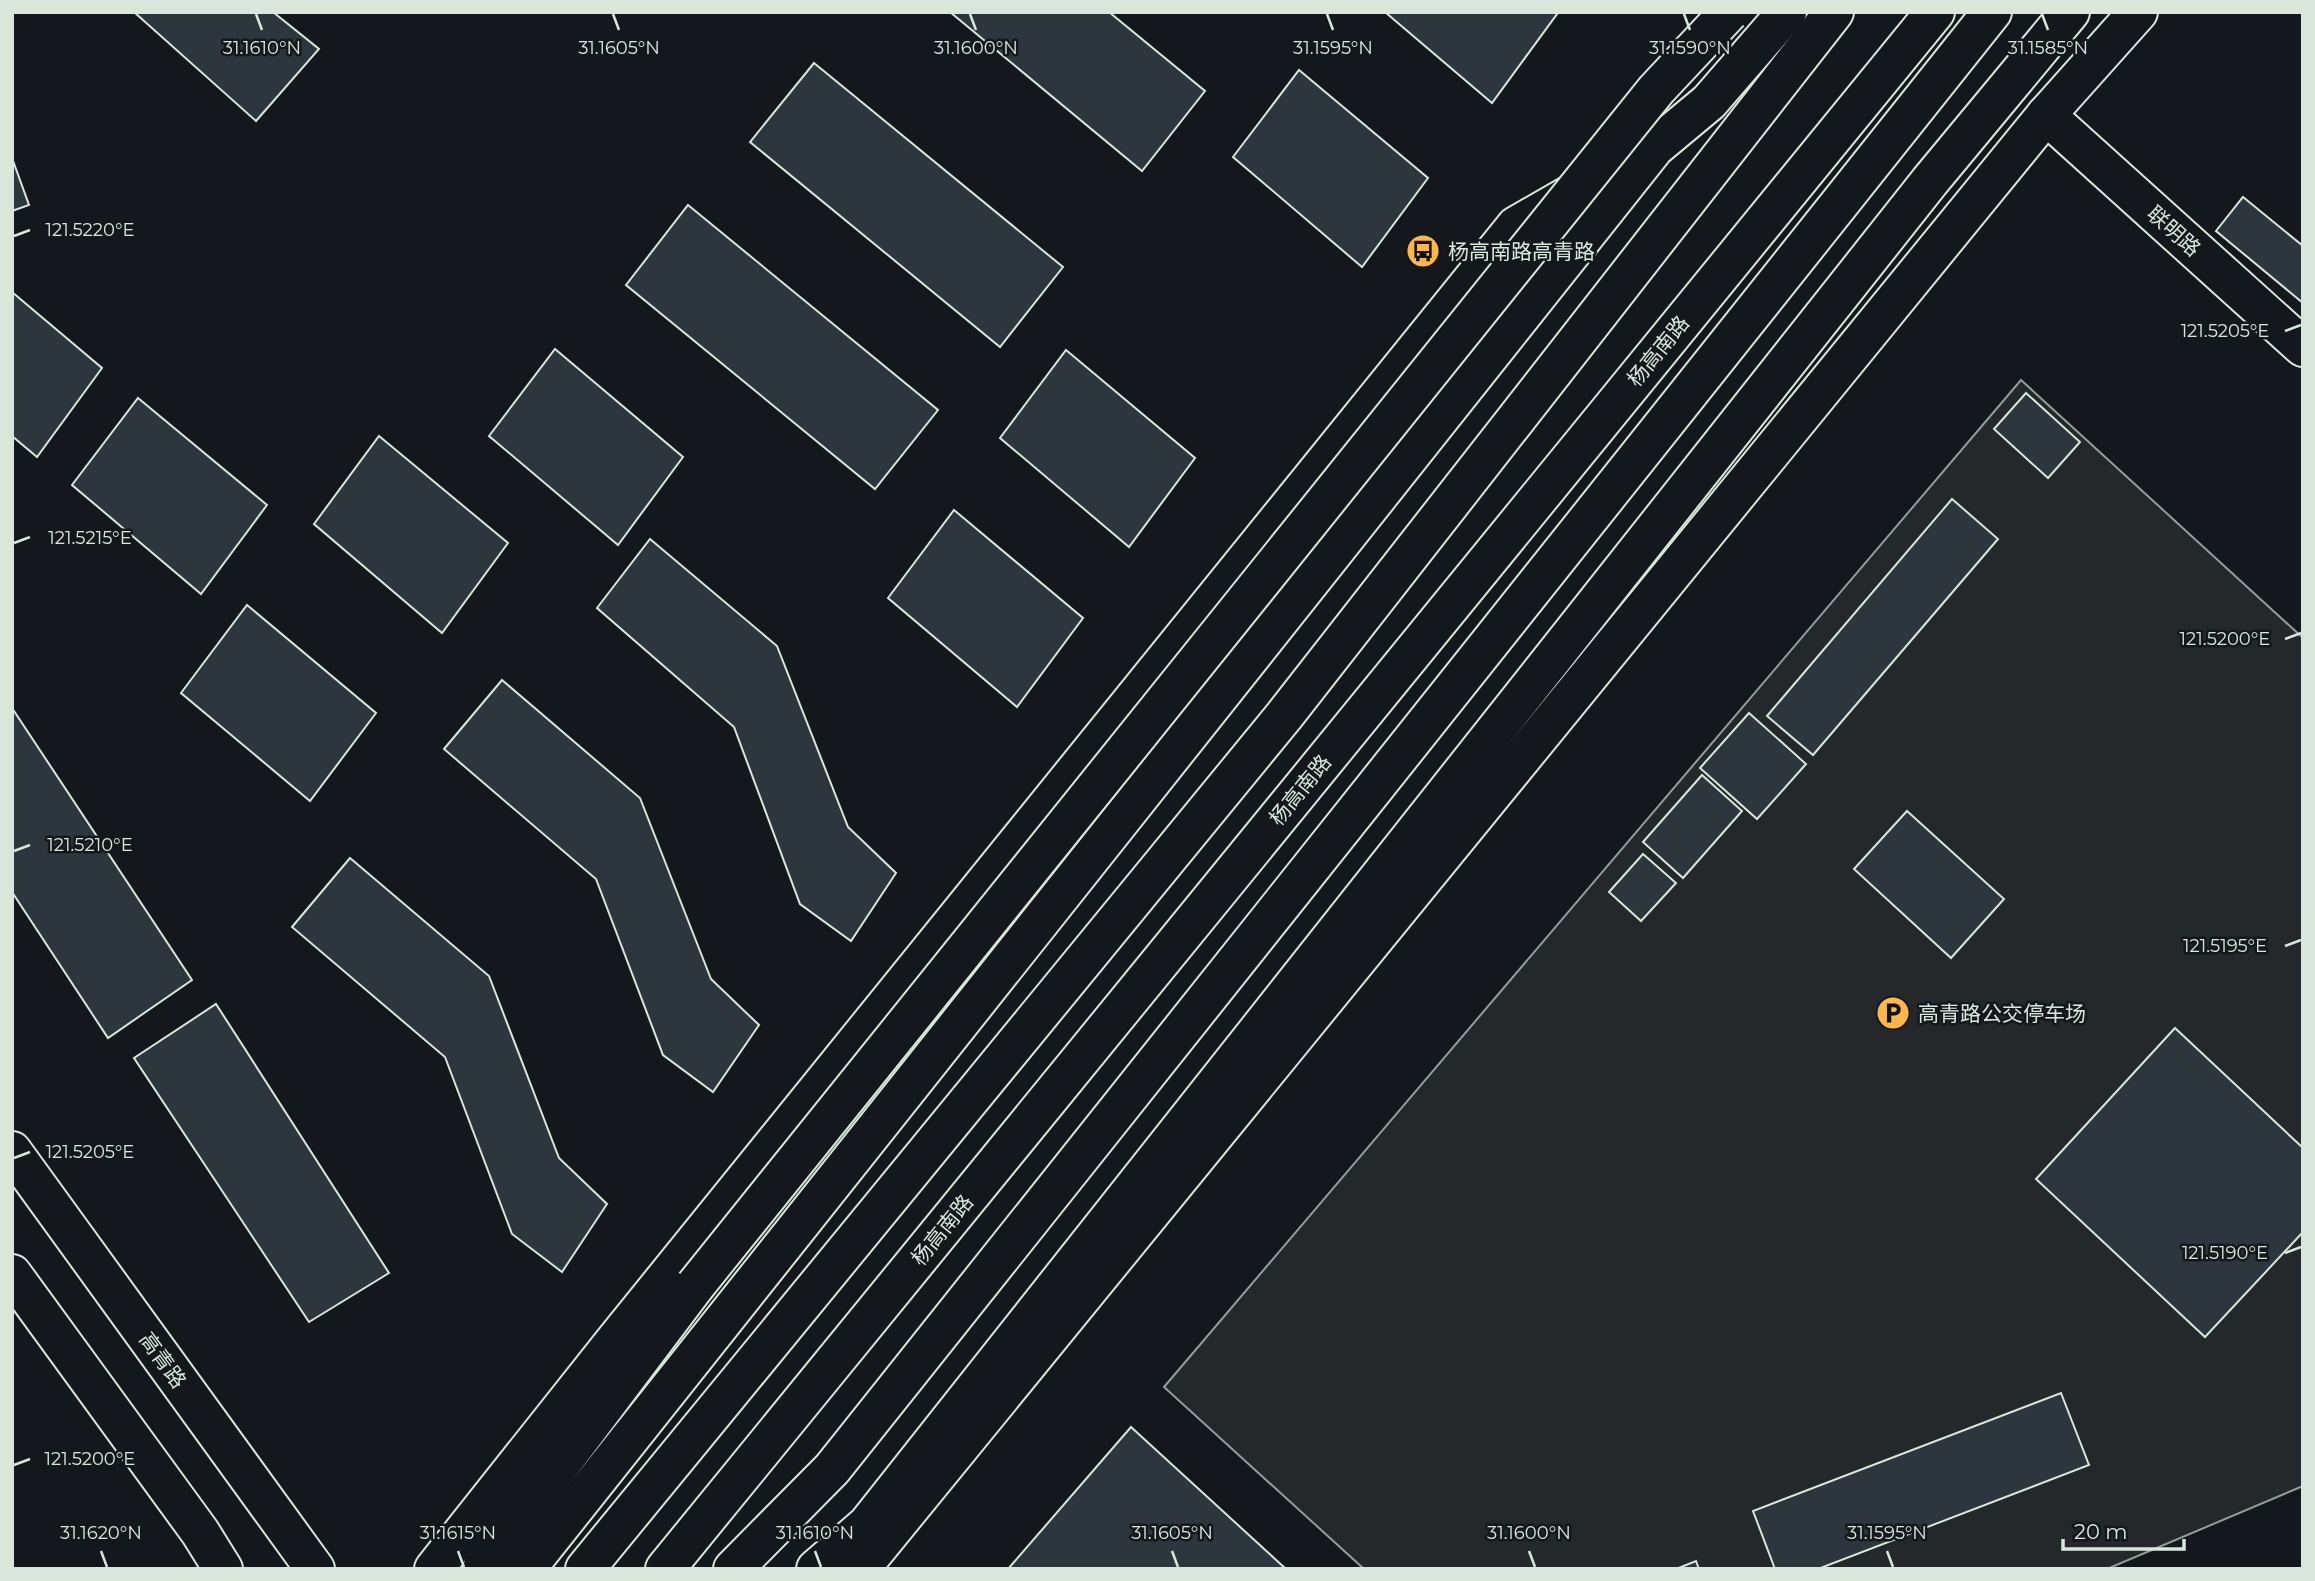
<svg xmlns="http://www.w3.org/2000/svg" width="2315" height="1581" font-family="Montserrat,'Noto Sans SC',sans-serif">
	<rect width="100%" height="100%" fill="#14181c"/>
	<!-- parking -->
	<polygon fill="#24282b" stroke="#939e99" stroke-width="2" points="2021,380 2303,638 2303,1486 2107,1569 1364,1569 1164,1387"/>
	<!-- building -->
	<g fill="#2c363c" stroke="#d8e6dc" stroke-width="2">
		<polygon points="134,12 273,12 319,49 256,121"/>
		<polygon points="950,12 1109,12 1205,91 1142,171"/>
		<polygon points="1385,12 1555,12 1557,14 1492,103"/>
		<polygon points="814,63 1063,267 1000,347 750,142"/>
		<polygon points="1299,70 1428,178 1362,267 1233,157"/>
		<polygon points="12,158 29,205 12,211"/>
		<polygon points="2243,197 2303,246 2303,303 2216,231"/>
		<polygon points="688,205 938,410 875,489 626,285"/>
		<polygon points="12,292 102,368 37,457 12,436"/>
		<polygon points="555,349 683,457 618,545 489,436"/>
		<polygon points="1066,350 1195,458 1129,547 1000,438"/>
		<polygon points="2026,393 2080,442 2048,478 1994,429"/>
		<polygon points="138,398 267,505 201,594 72,485"/>
		<polygon points="379,436 508,543 442,633 314,524"/>
		<polygon points="1952,499 1998,539 1813,755 1767,716"/>
		<polygon points="954,510 1083,618 1017,707 888,598"/>
		<polygon points="650,539 777,646 848,827 896,873 851,941 800,904 734,727 597,608"/>
		<polygon points="247,605 376,713 310,801 181,693"/>
		<polygon points="502,680 640,798 711,979 759,1025 713,1092 663,1055 596,879 444,749"/>
		<polygon points="12,708 192,980 108,1038 12,892"/>
		<polygon points="1749,713 1806,764 1757,819 1700,768"/>
		<polygon points="1702,775 1742,811 1683,878 1643,842"/>
		<polygon points="1907,811 2004,899 1951,958 1854,869"/>
		<polygon points="1643,854 1676,883 1641,921 1609,892"/>
		<polygon points="350,858 489,976 559,1158 607,1204 562,1272 512,1234 445,1057 292,927"/>
		<polygon points="216,1004 389,1273 309,1322 134,1058"/>
		<polygon points="2175,1028 2303,1148 2303,1232 2205,1337 2036,1179"/>
		<polygon points="2061,1393 2089,1465 1818,1569 1775,1569 1753,1511"/>
		<polygon points="1131,1427 1286,1569 1008,1569"/>
		<polygon points="1696,1561 1699,1569 1676,1569"/>
	</g>
	<g fill="none" stroke-linecap="round" stroke-linejoin="round">
		<defs>
			<polyline id="minor" points="2046,115 2303,347"/>
			<g id="major">
				<polyline points="12,1151 315,1569"/>
				<polyline points="12,1274 200,1532 223,1569"/>
				<polyline points="434,1569 614,1342 1516,226 1570,195"/>
				<polyline points="526,1569 1655,147 1709,102 1787,12"/>
				<polyline points="733,1569 832,1469 1992,12"/>
				<polyline points="858,1569 869,1558 2046,115 2138,12"/>
			</g>
			<g id="highway">
				<polyline points="482,1569 695,1286"/>
				<polyline points="585,1569 1284,716 1834,12"/>
				<polyline points="665,1569 1935,12"/>
				<polyline points="816,1569 867,1525 1930,181 2070,12"/>
			</g>
		</defs>
		<!-- minor casing -->
		<use href="#minor" stroke="#d8e6dc" stroke-width="42"/>
		<!-- major casing -->
		<use href="#major" stroke="#d8e6dc" stroke-width="42"/>
		<!-- highway casing -->
		<use href="#highway" stroke="#d8e6dc" stroke-width="42"/>
		<!-- minor -->
		<use href="#minor" stroke="#14181c" stroke-width="38"/>
		<!-- major -->
		<use href="#major" stroke="#14181c" stroke-width="38"/>
		<!-- highway -->
		<use href="#highway" stroke="#14181c" stroke-width="38"/>
		<defs>
			<polyline id="highway-bridge" points="695,1286 1656,90 1729,12"/>
		</defs>
		<!-- highway-bridge casing -->
		<use href="#highway-bridge" stroke="#d8e6dc" stroke-width="42" stroke-linecap="butt"/>
		<!-- highway-bridge -->
		<use href="#highway-bridge" stroke="#14181c" stroke-width="38"/>
	</g>
	<!-- ticks -->
	<path fill="none" stroke="#d8e6dc" stroke-width="2.5" d="M256,14L262,30M613,14L619,30M970,14L976,30M1327,14L1333,30M1684,14L1690,30M2042,14L2048,30M14,236L30,230M2285,331L2301,325M14,543L30,537M2285,639L2301,633M14,851L30,845M2285,946L2301,940M14,1158L30,1152M2285,1253L2301,1247M14,1465L30,1459M101,1551L107,1567M458,1551L464,1567M815,1551L821,1567M1172,1551L1178,1567M1529,1551L1535,1567M1887,1551L1893,1567"/>
	<!-- icons -->
	<defs>
		<symbol id="bus-disc" viewBox="-11 -11 22 22"><circle r="9.5" fill="#ffb74d" stroke="#14181c"/><path d="M-5-6H5V4H4V6H2V4H-2V6H-4V4H-5ZM-3.5-4V0h7V-4ZM-3.5 1.2v1.5H-2V1.2ZM2 1.2v1.5H3.5V1.2Z" fill="#111"/></symbol>
		<symbol id="parking-disc" viewBox="-11 -11 22 22"><circle r="9.5" fill="#ffb74d" stroke="#14181c"/><path d="M-3.5-5.5H1a3.5 3.5 0 0 1 0 7H-1V5.5H-3.5ZM-1-3.4V-.6H.8a1.4 1.4 0 0 0 0-2.8Z" fill="#111"/></symbol>
	</defs>
	<g fill-rule="evenodd">
		<use href="#bus-disc" x="1404" y="232" width="38" height="38"/>
		<use href="#parking-disc" x="1874" y="994" width="38" height="38"/>
	</g>
	<g text-anchor="middle" dominant-baseline="central" stroke-width="5" stroke-linejoin="round" paint-order="stroke">
		<!-- street labels -->
		<g font-size="21" fill="#d8e6dc" stroke="#14181c">
			<text transform="translate(2174 231) rotate(42)">联明路</text>
			<text transform="translate(1658 351) rotate(-51)">杨高南路</text>
			<text transform="translate(1300 790) rotate(-51)">杨高南路</text>
			<text transform="translate(942 1230) rotate(-51)">杨高南路</text>
			<text transform="translate(163 1360) rotate(54)">高青路</text>
		</g>
		<!-- poi labels -->
		<g font-size="21" fill="#d8e6dc" stroke="#14181c" text-anchor="start">
			<text x="1448" y="251">杨高南路高青路</text>
			<text x="1918" y="1013">高青路公交停车场</text>
		</g>
	</g>
	<g font-size="18" text-anchor="middle" fill="#d8e6dc" stroke="#14181c" stroke-width="5" stroke-linejoin="round" paint-order="stroke">
		<text x="262" y="54">31.1610°N</text>
		<text x="619" y="54">31.1605°N</text>
		<text x="976" y="54">31.1600°N</text>
		<text x="1333" y="54">31.1595°N</text>
		<text x="1690" y="54">31.1590°N</text>
		<text x="2048" y="54">31.1585°N</text>
		<text x="90" y="236">121.5220°E</text>
		<text x="2225" y="337">121.5205°E</text>
		<text x="90" y="544">121.5215°E</text>
		<text x="2225" y="645">121.5200°E</text>
		<text x="90" y="851">121.5210°E</text>
		<text x="2225" y="952">121.5195°E</text>
		<text x="90" y="1158">121.5205°E</text>
		<text x="2225" y="1259">121.5190°E</text>
		<text x="90" y="1465">121.5200°E</text>
		<text x="101" y="1539">31.1620°N</text>
		<text x="458" y="1539">31.1615°N</text>
		<text x="815" y="1539">31.1610°N</text>
		<text x="1172" y="1539">31.1605°N</text>
		<text x="1529" y="1539">31.1600°N</text>
		<text x="1887" y="1539">31.1595°N</text>
	</g>
	<!-- border -->
	<rect width="2315" height="1581" fill="none" stroke="#d8e6dc" stroke-width="28"/>
	<!-- scale -->
	<path d="M2063 1539v10h121v-10" fill="none" stroke="#d8e6dc" stroke-width="3.5"/>
	<text x="2074" y="1539" font-size="21" fill="#d8e6dc" stroke="#14181c" stroke-width="5" paint-order="stroke">20 m</text>
</svg>
